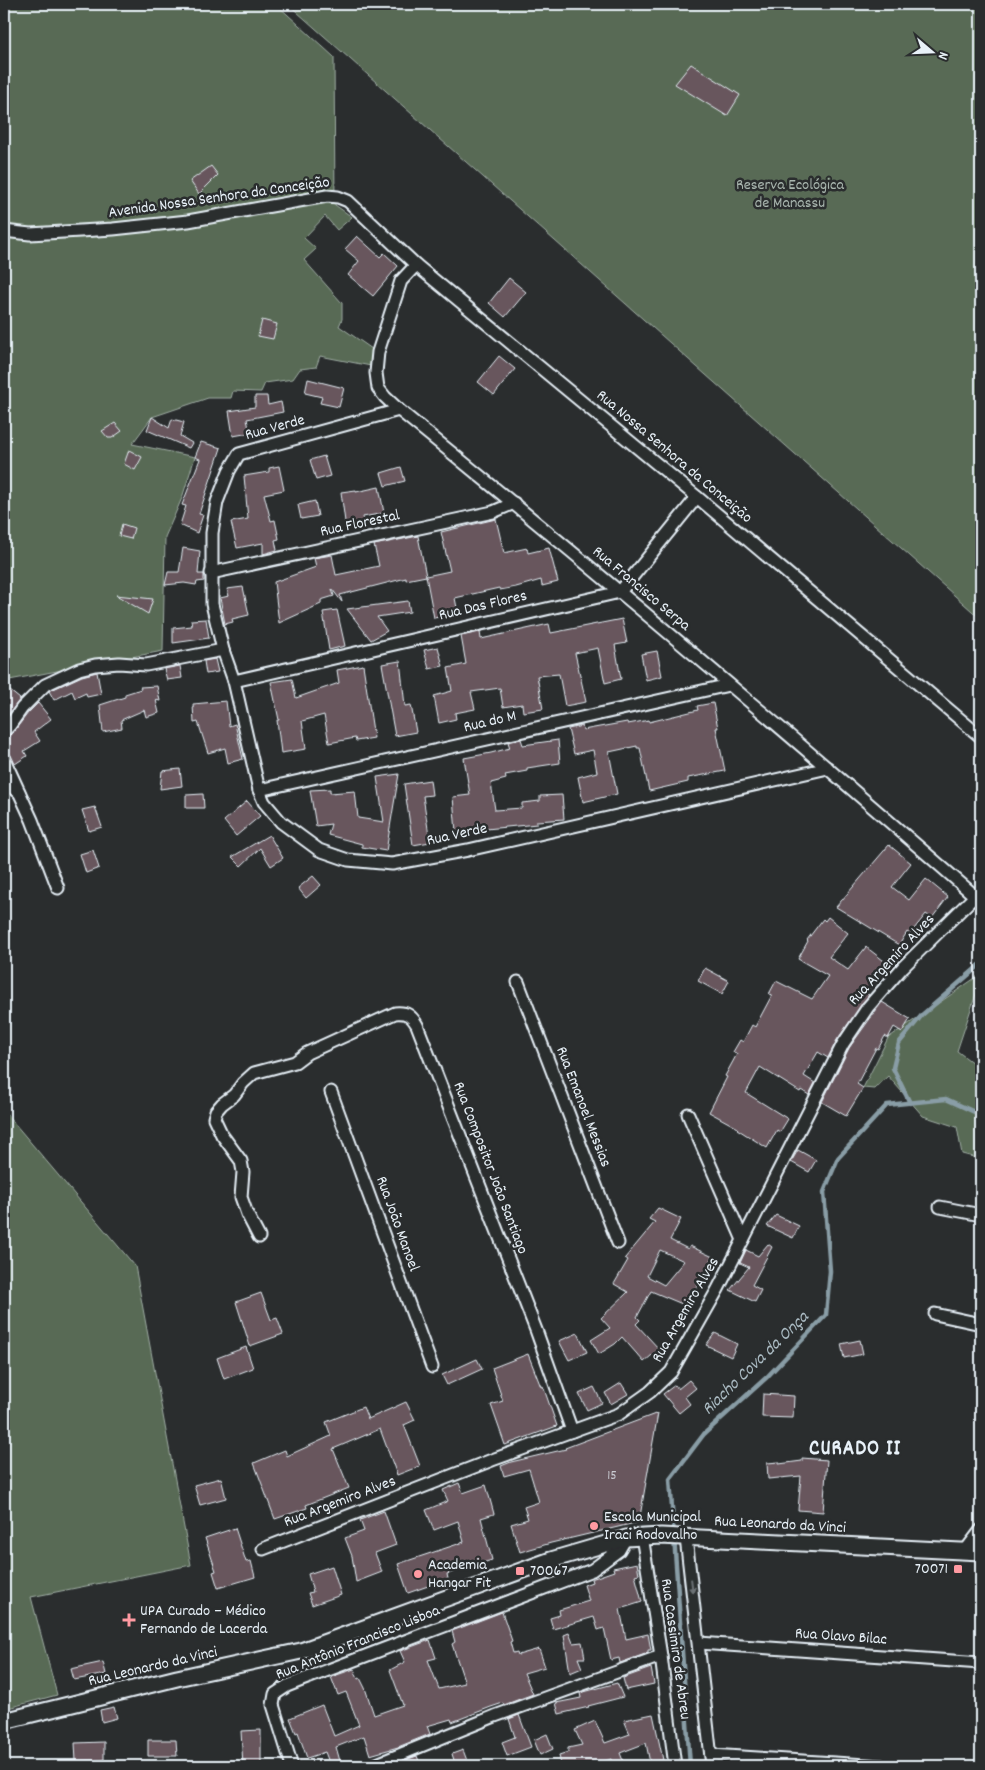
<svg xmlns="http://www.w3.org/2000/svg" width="985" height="1770" font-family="Dekko,sans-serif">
	<rect width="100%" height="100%" fill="#2a2d2e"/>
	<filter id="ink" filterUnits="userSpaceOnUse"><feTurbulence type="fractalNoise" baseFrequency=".02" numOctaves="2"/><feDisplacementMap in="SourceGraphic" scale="10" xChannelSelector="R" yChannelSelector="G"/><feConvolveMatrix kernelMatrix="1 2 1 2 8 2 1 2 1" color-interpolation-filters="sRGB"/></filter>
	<g filter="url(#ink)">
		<!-- green -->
		<g fill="#596b54" stroke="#a0aea6">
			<polygon points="4,4 276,4 334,57 335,205 352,217 337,230 325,216 304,238 316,249 304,260 342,303 342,319 339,326 372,349 371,366 320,356 316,367 300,369 293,379 265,383 261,392 233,391 231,398 208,398 152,417 132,444 195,457 182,498 165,537 163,651 4,681"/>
			<polygon points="288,4 981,4 981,619"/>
			<polygon points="981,974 981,979 957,1051 981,1069 981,1159 962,1154 957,1127 923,1116 888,1076 874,1089 863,1088 888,1038"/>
			<polygon points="4,1111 135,1266 191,1565 31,1597 57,1695 4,1709"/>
		</g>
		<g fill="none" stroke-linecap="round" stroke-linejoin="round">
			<!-- stream -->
			<g stroke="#899da6" stroke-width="4.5">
				<polyline points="910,1103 893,1068 899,1043 922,1015 981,964"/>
				<polyline points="690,1766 670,1479 704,1434 767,1377 826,1315 830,1271 824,1192 838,1158 887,1105 946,1099 981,1115"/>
			</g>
		</g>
		<!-- building -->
		<g fill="#68565d" stroke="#e8f1f8" fill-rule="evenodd">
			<polygon points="691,64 740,95 727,116 675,84"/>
			<polygon points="211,166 218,175 199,194 190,181"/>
			<polygon points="357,236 380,257 384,253 398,266 373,296 348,275 359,261 345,249"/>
			<polygon points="509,278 526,292 505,317 489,303"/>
			<polygon points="262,320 277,324 273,339 258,336"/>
			<polygon points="499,356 515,369 494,395 478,382"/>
			<polygon points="308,379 344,388 339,407 320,403 322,397 305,393"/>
			<polygon points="255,396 267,396 268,405 281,402 283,412 247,419 250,433 233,436 229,411 255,407"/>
			<polygon points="152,417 169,428 172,419 184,422 180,436 192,443 189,448 147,430"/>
			<polygon points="115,423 122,431 112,438 108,438 102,431"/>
			<polygon points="201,442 221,448 199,514 203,515 197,533 180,525 186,506 182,505 200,459 195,457"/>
			<polygon points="129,450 142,457 135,470 124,464"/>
			<polygon points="324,456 330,476 316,480 310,460"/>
			<polygon points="279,466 284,490 264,494 271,521 275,520 279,539 275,540 277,550 263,554 263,543 237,548 231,522 248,519 244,476 269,472 269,468"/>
			<polygon points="401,467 405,481 385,486 381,473"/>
			<polygon points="379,487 384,513 363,517 364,526 346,529 341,492 356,490 356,492"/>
			<polygon points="315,501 318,516 301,519 298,505"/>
			<polygon points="496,519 504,553 527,548 528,553 549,548 558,582 542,586 541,580 516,587 500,590 499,588 455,598 458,613 434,618 426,576 450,571 441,532"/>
			<polygon points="122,524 134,528 131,539 119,536"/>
			<polygon points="418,536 426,576 406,580 406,578 340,595 342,602 332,589 334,596 321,600 321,604 279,623 274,582 316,567 314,558 332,555 336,575 379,566 374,545"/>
			<polygon points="183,548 200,551 198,574 204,574 204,581 197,582 196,585 184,583 165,585 168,572 179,572"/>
			<polygon points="243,587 249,615 232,619 233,622 225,624 220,598 229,596 227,589"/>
			<polygon points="116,595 153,599 148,614"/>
			<polygon points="408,601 410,612 377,617 387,631 371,640 347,609"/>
			<polygon points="337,610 345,646 329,650 323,612"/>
			<polygon points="206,619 209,638 173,643 173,628 192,626 191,620"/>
			<polygon points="622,619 627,643 615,645 621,679 605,683 598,648 575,653 586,702 565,706 559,674 537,676 543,709 523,712 522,704 503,707 500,688 471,692 475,709 455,713 456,719 439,723 434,696 452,691 448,668 466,664 461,636 480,632 481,639 549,624 551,633"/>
			<polygon points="438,647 443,666 429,669 424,650"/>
			<polygon points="657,651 662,676 646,680 641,654"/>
			<polygon points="215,659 218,672 206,674 204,661"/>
			<polygon points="400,661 405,706 411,705 416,732 395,736 382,664"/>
			<polygon points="363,665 374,738 356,741 355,738 329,743 324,715 302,721 306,749 281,753 277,720 279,720 271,682 292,679 296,698 339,683 337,670"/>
			<polygon points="180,666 182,678 167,680 164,669"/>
			<polygon points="97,672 101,694 87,697 86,693 75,698 72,691 54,700 49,691 82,676"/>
			<polygon points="4,686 20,699 4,721"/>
			<polygon points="157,686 160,701 156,700 159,713 146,717 144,710 121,720 122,728 103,732 100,705 125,697 125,694 141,689 140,687"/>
			<polygon points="226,701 229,726 235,724 243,759 228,763 225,748 208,753 198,722 194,723 193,704"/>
			<polygon points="38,703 51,719 34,732 40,741 24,751 27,756 15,764 11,755 4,748 4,738 9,737 15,730 28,713"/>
			<polygon points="713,703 718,728 716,728 725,771 688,778 688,782 649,791 640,748 637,748 637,746 609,752 617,794 583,802 578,777 597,772 593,750 574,754 568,729 582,726 583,730 627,722 628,724 649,720 649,722 698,710 697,706"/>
			<polygon points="521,739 523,745 558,740 560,763 527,768 527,771 505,775 506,779 491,783 495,810 522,808 522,803 540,801 540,796 562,795 564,819 537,821 537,824 456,832 453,797 470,795 464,758 491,753 510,748 508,742"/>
			<polygon points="180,769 182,786 160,789 162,771"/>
			<polygon points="399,774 386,851 362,847 362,844 328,835 331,824 316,826 310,790 330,789 330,793 355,791 358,818 384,822 377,777"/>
			<polygon points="430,780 432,795 423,796 430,842 413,845 404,784"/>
			<polygon points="203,794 204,808 186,808 186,795"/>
			<polygon points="247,801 260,816 236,836 224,821"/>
			<polygon points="95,807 102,827 89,831 82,810"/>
			<polygon points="269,835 283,858 271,866 260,848 241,866 232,857"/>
			<polygon points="889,845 911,863 892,887 909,900 926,879 948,897 932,918 926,914 910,934 907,932 899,945 836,907"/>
			<polygon points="93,850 99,868 86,873 80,854"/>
			<polygon points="313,876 321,885 306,898 298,888"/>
			<polygon points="828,917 848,933 829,957 848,970 866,947 888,964 866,993 869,995 837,1040 828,1058 818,1052 804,1076 815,1083 809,1095 801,1090 800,1092 760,1067 746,1093 788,1119 780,1132 777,1130 767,1148 737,1129 738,1128 709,1112 727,1077 725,1076 737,1054 733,1052 740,1040 743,1042 752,1025 755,1027 772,995 769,994 776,981 812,999 828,976 798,959 808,941 807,940 823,919 825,921"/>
			<polygon points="705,968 729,981 722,994 698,981"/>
			<polygon points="882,1002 910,1019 902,1032 894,1027 888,1038 885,1036 878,1049 876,1048 857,1084 863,1088 846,1116 822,1102 849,1048"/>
			<polygon points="798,1150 816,1160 809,1172 791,1162"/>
			<path d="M658,1208L681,1219L670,1240L688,1249L690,1246L713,1257L687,1306L651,1291L637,1317L640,1320L636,1324L659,1349L644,1362L622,1337L615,1344L599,1354L591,1340L610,1328L601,1318L628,1292L614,1284L628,1260L625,1258L655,1222L649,1219ZM660,1250L684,1261L664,1285L647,1276Z"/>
			<polygon points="776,1215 799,1226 793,1238 767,1226"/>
			<polygon points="768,1244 772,1247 752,1285 761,1290 755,1302 730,1290 749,1267 740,1263 746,1250 758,1256"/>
			<polygon points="261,1293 271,1320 277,1318 283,1334 250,1346 236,1302"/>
			<polygon points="578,1333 587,1352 569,1360 559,1341"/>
			<polygon points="715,1333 737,1344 731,1357 706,1345"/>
			<polygon points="860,1340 863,1354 844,1358 841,1344"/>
			<polygon points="246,1347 253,1368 224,1379 217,1358"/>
			<polygon points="528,1354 541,1387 543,1386 557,1426 505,1445 491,1405 503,1401 492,1368"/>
			<polygon points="477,1359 482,1369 447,1385 442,1375"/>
			<polygon points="689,1380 696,1388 685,1397 690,1404 679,1413 663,1394 675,1385 678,1389"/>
			<polygon points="621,1383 628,1394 611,1404 605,1393"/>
			<polygon points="594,1387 602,1403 587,1410 579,1394"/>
			<polygon points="763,1394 794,1396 793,1418 762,1417"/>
			<polygon points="406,1402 415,1420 404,1425 420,1466 397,1475 380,1429 333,1449 349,1488 306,1505 307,1508 275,1519 254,1463 285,1450 287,1456 331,1436 326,1422 363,1407 368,1419"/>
			<polygon points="658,1413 639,1522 551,1543 520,1552 511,1524 528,1519 524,1507 539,1502 529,1469 504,1476 501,1466 511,1462 566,1449 565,1448"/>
			<polygon points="802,1458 827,1460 823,1512 798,1510 801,1476 768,1479 767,1463 779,1462 779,1464 802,1461"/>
			<polygon points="221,1478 226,1498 200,1505 194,1485"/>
			<polygon points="459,1483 463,1493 486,1485 494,1514 481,1518 492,1560 447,1574 448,1579 408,1593 398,1564 464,1542 458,1521 434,1530 426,1510 448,1501 443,1490"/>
			<polygon points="384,1511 396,1545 375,1553 382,1572 356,1582 352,1556 345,1538 364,1531 360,1520"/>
			<polygon points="235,1528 246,1562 251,1561 255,1577 218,1588 213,1572 216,1571 205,1538"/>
			<polygon points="637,1563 639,1574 635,1575 642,1602 620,1609 626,1639 648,1634 651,1650 648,1650 648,1653 620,1663 619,1658 611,1660 604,1628 598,1630 594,1617 553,1629 550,1618 560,1615 559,1610 589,1601 584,1585 592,1582 591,1579 614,1571 613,1568"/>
			<polygon points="332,1566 341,1595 312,1605 308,1593 313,1592 308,1574"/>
			<polygon points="502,1612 512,1641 510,1642 513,1653 517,1652 518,1655 539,1649 545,1667 524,1673 533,1694 504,1705 503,1703 491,1707 452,1722 451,1719 427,1726 430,1734 398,1747 370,1755 364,1736 336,1747 340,1761 330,1765 325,1752 307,1758 298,1732 296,1733 290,1718 322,1705 334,1736 359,1725 346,1692 338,1695 331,1677 354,1669 358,1679 360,1678 365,1688 374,1715 403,1705 390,1670 405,1662 400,1651 430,1640 436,1658 428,1660 439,1689 465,1683 452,1644 455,1642 452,1631"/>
			<polygon points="569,1633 573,1643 582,1642 585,1658 578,1658 582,1668 570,1673 564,1635"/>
			<polygon points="103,1662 106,1674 74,1680 71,1669"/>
			<polygon points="651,1668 654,1684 626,1690 623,1678"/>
			<polygon points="617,1683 623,1697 588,1706 589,1707 559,1714 556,1703 581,1698 580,1693"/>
			<polygon points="114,1707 117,1718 102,1722 100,1710"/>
			<polygon points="653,1714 663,1760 650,1763 646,1743 620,1753 625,1766 614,1766 611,1759 592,1766 561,1766 559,1755 568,1752 568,1748 582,1745 575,1730 595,1721 605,1743 630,1734 624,1720"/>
			<polygon points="519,1715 531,1747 507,1756 502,1742 515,1737 509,1719"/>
			<polygon points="261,1730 261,1766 243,1766 241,1731"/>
			<polygon points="547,1734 553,1749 540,1755 534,1740"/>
			<polygon points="148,1740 176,1740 177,1756 148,1756"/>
			<polygon points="104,1742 104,1760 76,1761 75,1743"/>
			<polygon points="463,1750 469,1766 456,1766 452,1754"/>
			<polygon points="417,1756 421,1766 405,1766 403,1761"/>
		</g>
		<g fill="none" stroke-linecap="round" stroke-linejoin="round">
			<defs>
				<g id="minor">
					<polyline points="4,231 30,234 113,229 188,221 327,196 338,197 348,201 416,265 697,497 981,737"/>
					<path d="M416,265L401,281L378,352L376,373L378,388L385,397L399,410C594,568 786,731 975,896L981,904"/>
					<polyline points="399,410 239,454 229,471 217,502 212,533 212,604 223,650 234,681 259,790 264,802 281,822 319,850 348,860 392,864 468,850 828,768"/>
					<polyline points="211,573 493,512 514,503"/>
					<polyline points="234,681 620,592 697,497"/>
					<polyline points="4,731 10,725 22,708 45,685 79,669 95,665 119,663 146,665 223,650"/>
					<polyline points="4,759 32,820 58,888"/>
					<polyline points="4,783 19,792"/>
					<polyline points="259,790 729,685"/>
					<polyline points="518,982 618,1243"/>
					<polyline points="331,1092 432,1367"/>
					<polyline points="688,1114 743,1240"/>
					<polyline points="940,1207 981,1215"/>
					<path d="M259,1237L247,1214L241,1197L243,1172L241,1161L222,1135L214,1118L216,1111L222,1104L234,1095L243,1083L254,1073L295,1062L307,1053L395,1013C407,1012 411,1015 417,1025L536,1330L572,1431"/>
					<polyline points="935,1314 981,1324"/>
					<polyline points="642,1536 661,1656 675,1766"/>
					<polyline points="686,1538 712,1766"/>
					<polyline points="263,1549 492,1460 619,1414 650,1392 671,1372 718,1289 843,1044 868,1007 903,967 975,896"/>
					<polyline points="965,1551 981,1530"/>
					<polyline points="699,1643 981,1663"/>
					<polyline points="711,1755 882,1766"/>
					<polyline points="292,1766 273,1705 275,1694 287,1686 302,1680 592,1570 619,1550 626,1538"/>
					<polyline points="372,1766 495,1716 661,1656"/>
				</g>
				<polyline id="tertiary" points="4,1721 177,1678 301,1651 551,1560 626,1538 661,1536 981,1552"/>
			</defs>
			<!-- minor casing -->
			<use href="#minor" stroke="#e8f1f8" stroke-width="15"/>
			<!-- tertiary casing -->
			<use href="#tertiary" stroke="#e8f1f8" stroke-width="19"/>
			<!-- minor -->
			<use href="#minor" stroke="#2a2d2e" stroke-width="11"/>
			<!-- tertiary -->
			<use href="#tertiary" stroke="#2a2d2e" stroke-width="15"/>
		</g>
		<!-- one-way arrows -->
		<defs><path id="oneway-solid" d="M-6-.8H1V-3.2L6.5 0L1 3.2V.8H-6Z" transform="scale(1.25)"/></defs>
		<use fill="#6c7275" href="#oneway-solid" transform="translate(692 1586) rotate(83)"/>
	</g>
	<!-- markers -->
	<g fill="#ff9aa2" stroke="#2a2d2e" stroke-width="2">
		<circle cx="594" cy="1526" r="5"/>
		<rect x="953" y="1564" width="10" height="10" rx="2.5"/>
		<rect x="515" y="1566" width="10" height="10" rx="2.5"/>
		<circle cx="418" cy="1574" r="5"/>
		<path d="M126.5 1612.5h5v5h5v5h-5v5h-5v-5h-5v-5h5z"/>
	</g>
	<g text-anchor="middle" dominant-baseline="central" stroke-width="5" stroke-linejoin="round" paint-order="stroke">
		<!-- number labels -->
		<g font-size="14" fill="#c8cad1">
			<text x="612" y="1476">15</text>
		</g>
		<!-- park labels -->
		<g font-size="16" fill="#a8b5ae" stroke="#2a2d2e">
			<text x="790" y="185">Reserva Ecológica<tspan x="790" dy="18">de Manassu</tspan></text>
		</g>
		<!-- street labels -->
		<g font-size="16" fill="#e8f1f8" stroke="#2a2d2e">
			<text transform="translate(219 198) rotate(-8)">Avenida Nossa Senhora da Conceição</text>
			<text transform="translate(275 428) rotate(-15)">Rua Verde</text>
			<text transform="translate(674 457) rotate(40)">Rua Nossa Senhora da Conceição</text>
			<text transform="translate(360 524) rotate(-12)">Rua Florestal</text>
			<text transform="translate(641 589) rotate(40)">Rua Francisco Serpa</text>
			<text transform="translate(483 606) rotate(-13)">Rua Das Flores</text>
			<text transform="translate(490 722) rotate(-13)">Rua do M</text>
			<text transform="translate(457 835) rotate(-12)">Rua Verde</text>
			<text transform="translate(892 960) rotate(-47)">Rua Argemiro Alves</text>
			<text transform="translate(583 1107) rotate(69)">Rua Emanoel Messias</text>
			<text transform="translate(490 1168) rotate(69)">Rua Compositor João Santiago</text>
			<text transform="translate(397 1224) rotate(70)">Rua João Manoel</text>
			<text transform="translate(686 1310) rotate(-60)">Rua Argemiro Alves</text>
			<text transform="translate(340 1502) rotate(-21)">Rua Argemiro Alves</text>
			<text transform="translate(780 1525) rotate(3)">Rua Leonardo da Vinci</text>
			<text transform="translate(841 1637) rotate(4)">Rua Olavo Bilac</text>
			<text transform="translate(358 1643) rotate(-22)">Rua Antônio Francisco Lisboa</text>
			<text transform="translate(675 1649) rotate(82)">Rua Cassimiro de Abreu</text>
			<text transform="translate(153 1667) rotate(-13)">Rua Leonardo da Vinci</text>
		</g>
		<!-- poi labels -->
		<g font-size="16" fill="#e8f1f8" stroke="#2a2d2e" text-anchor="start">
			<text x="604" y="1517">Escola Municipal<tspan x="604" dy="18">Iraci Rodovalho</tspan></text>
			<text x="428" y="1565">Academia<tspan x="428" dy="18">Hangar Fit</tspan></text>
			<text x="948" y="1569" text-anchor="end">70071</text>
			<text x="530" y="1571">70067</text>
			<text x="140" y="1611">UPA Curado – Médico<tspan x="140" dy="18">Fernando de Lacerda</tspan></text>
		</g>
		<!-- water labels -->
		<g font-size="18" font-style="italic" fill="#a9b9c1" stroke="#2a2d2e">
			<text transform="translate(756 1364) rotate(-44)">Riacho Cova da Onça</text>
		</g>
		<!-- district labels -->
		<g font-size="21" font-weight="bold" letter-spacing="1" fill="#e8f1f8" stroke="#2a2d2e">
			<text x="855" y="1450">CURADO II</text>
		</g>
	</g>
	<!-- margin -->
	<rect width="985" height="1770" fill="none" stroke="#2a2d2e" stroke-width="20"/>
	<rect x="10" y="10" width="965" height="1750" fill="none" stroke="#e8f1f8" stroke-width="2" filter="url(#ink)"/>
	<!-- north arrow -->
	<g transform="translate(932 52) rotate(109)" stroke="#2a2d2e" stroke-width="4" paint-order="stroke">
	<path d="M0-4L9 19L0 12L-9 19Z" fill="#e8f1f8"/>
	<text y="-8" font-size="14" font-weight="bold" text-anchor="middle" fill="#e8f1f8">N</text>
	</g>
</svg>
